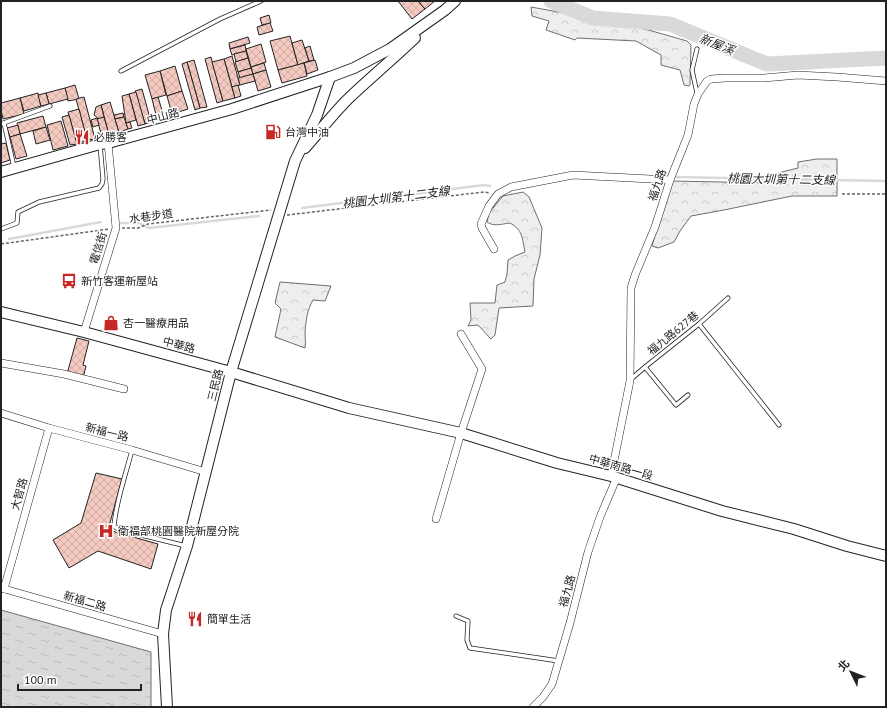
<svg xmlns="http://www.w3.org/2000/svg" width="887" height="708" font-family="'PT Sans','Noto Sans TC',sans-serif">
	<defs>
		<pattern id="forest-crowns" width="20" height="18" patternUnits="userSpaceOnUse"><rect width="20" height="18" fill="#eee"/><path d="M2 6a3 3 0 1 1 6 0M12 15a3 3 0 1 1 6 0" fill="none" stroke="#ccc"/></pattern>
		<pattern id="water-ripples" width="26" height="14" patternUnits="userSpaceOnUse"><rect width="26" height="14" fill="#d9d9d9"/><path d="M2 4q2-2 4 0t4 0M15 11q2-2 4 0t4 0" fill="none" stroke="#bababa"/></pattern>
		<pattern id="building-cross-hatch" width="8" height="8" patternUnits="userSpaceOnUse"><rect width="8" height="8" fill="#f3c9c0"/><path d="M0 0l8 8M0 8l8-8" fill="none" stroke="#d0aca5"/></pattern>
	</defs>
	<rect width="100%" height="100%" fill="#fff"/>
	<!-- forest -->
	<g fill="url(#forest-crowns)" stroke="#6f6f6f">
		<polygon points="531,7 619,23 652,31 687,41 691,45 690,85 689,86 684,85 680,70 661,65 661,55 636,41 577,38 575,40 546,30 549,21 532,16"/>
		<polygon points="817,159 837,159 837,196 792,196 724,210 691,216 680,231 674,242 658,248 652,246 670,181 775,183 778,173 798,168 798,162"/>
		<path d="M523,192L529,197L542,228L540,255L534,279L533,306L499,308L495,335L491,339L478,325L468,326L471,320L470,303H495L497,285L505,282L507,274L508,260L515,256L525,252C522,238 523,230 510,223C501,224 494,227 487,222L489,213L503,196Z"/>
		<path d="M280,282L331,286L325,301L313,300C307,310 306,321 305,332C305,337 306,342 305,348L275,337L281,309L275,303Z"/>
	</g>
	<!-- water -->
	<polygon fill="url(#water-ripples)" stroke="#6f6f6f" points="1,610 151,652 151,707 1,707"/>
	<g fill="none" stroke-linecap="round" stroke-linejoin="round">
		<!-- stream -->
		<g stroke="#d9d9d9" stroke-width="2.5">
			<polyline points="676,177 886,181"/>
			<polyline points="302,208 484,185 490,186"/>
			<polyline points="121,223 139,223 149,228 259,216"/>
			<polyline points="9,239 101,222"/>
		</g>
		<!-- river -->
		<polyline stroke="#d9d9d9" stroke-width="15" points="551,1 593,18 670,24 767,64 886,58"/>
	</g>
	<!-- building -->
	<g fill="url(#building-cross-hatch)" stroke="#222">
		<polygon points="398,1 418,1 425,9 412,19"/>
		<polygon points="421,1 435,1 425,9 419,2"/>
		<polygon points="269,15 271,23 262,25 260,18"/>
		<polygon points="270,23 273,31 259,35 257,27"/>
		<polygon points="290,36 298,65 278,70 270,41"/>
		<polygon points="248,37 250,43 230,49 229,43"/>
		<polygon points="302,40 309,61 298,65 292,43"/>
		<polygon points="261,44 266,62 251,67 246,49"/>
		<polygon points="245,45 246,51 232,55 230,49"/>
		<polygon points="310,46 314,60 309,61 305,48"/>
		<polygon points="246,51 248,58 236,62 234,54"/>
		<polygon points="232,56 240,85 232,87 224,59"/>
		<polygon points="211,57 223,101 217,103 205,59"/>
		<polygon points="248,58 251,68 238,72 235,62"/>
		<polygon points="224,59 235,98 223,101 212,62"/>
		<polygon points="194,60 207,107 200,108 187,62"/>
		<polygon points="315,60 318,70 307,74 304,63"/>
		<polygon points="187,62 200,108 195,110 182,64"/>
		<polygon points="264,63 266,70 253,74 251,67"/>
		<polygon points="304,63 307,76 282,83 278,70"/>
		<polygon points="175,66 182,91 167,96 160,71"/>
		<polygon points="251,68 253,74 240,78 238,72"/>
		<polygon points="266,70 271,87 258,91 253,74"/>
		<polygon points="160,71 166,95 152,99 145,75"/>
		<polygon points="253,74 255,81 240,85 238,78"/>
		<polygon points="75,85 79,99 68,101 65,88"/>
		<polygon points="238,85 241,96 235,98 232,87"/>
		<polygon points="65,88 68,99 49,104 46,93"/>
		<polygon points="142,89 151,122 145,124 135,91"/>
		<polygon points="182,91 188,109 172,114 167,96"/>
		<polygon points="136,92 145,124 138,126 129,94"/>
		<polygon points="38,93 41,106 24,111 20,98"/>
		<polygon points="46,93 49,104 41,106 38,95"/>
		<polygon points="129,94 136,120 126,123 122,96"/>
		<polygon points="84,97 95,139 87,140 76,99"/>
		<polygon points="158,97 164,117 157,119 152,99"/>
		<polygon points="20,98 24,114 3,119 1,110 1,103"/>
		<polygon points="110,102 119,132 109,135 101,105"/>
		<polygon points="101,105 104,117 99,119 94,115 96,107"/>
		<polygon points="79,109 87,140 77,144 68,112"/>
		<polygon points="123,113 124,117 115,119 114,115"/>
		<polygon points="69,115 77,144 70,145 62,117"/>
		<polygon points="43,116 46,127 20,134 17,123"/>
		<polygon points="104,117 109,135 102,137 97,119"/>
		<polygon points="124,117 128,129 119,132 115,119"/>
		<polygon points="97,118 99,125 93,127 91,120"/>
		<polygon points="61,121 68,146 53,150 47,125"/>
		<polygon points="130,122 132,128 128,129 126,123"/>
		<polygon points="18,125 20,134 10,137 7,128"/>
		<polygon points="46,127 50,140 36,144 33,131"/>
		<polygon points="20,134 27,156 16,159 10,137"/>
		<polygon points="6,143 10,160 1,163 1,144"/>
		<polygon points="77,338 89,341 83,365 86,366 83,378 67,374"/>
		<polygon points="96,473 122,479 108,530 158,544 151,569 98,551 69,568 53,540 81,523"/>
	</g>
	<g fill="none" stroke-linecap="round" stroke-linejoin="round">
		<defs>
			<g id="lane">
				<polyline points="121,71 220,19 261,1"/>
				<polyline points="697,93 692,70 697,49"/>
				<polyline points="4,123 14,167"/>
				<polyline points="1,124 50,106"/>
				<polyline points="1,229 17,223 18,212 39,202 99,188 102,184 103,179 100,145"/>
				<polyline points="699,324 779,425"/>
				<polyline points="645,367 676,405 688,395"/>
				<polyline points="630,380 645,367 699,324 728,298"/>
				<path d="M132,450C126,474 116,501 114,526L118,529L129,532L186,546"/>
				<polyline points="456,616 468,621 467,640 470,648 559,661"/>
			</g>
			<g id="street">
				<polyline points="494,249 482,228 481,224 489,206 498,194 511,187 573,175 670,180"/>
				<polyline points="84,332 116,228 108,143"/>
				<polyline points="1,363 64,374 124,389"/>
				<polyline points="1,413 49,428 132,450 206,472"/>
				<polyline points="611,476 630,381 631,288 635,275 655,227 670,180 688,135 694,104 698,94 707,81 711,79 725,78 764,78 798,75 837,77 886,81"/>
				<polyline points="436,519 461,433 482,369 461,334"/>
				<polyline points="1,588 163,634"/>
				<polyline points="4,589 49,428"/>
				<polyline points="533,707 543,697 552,684 570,623 588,552 600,517 617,477"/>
			</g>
			<g id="secondary">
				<path d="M305,148C319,132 333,114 348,99C370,78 393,59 415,38"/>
				<polyline points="1,172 100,144 108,143 232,109 330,77 354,68 390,49 445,10 455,1"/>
				<polyline points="1,312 84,332 231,372 349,408 461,433 557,463 611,476 722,511 794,529 847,546 886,556"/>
				<polyline points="167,707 163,634 166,610 187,546 231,372 295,161 317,115 330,77"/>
			</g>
		</defs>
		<!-- lane casing -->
		<use href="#lane" stroke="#222" stroke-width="5"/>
		<!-- street casing -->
		<use href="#street" stroke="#222" stroke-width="8"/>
		<!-- secondary casing -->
		<use href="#secondary" stroke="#222" stroke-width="12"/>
		<!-- path -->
		<g stroke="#646464" stroke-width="1.5" stroke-dasharray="3 2" stroke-linecap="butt">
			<polyline points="842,194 886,194"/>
			<polyline points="287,215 484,192 490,193"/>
			<polyline points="122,228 138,228 148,224 271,210"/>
			<polyline points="1,244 109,229"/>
		</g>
		<!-- lane -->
		<use href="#lane" stroke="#fff" stroke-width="3.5"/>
		<!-- street -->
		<use href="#street" stroke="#fff" stroke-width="7"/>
		<!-- secondary -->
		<use href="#secondary" stroke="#fff" stroke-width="10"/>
	</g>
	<!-- icons -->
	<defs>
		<symbol id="fuel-bare" viewBox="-9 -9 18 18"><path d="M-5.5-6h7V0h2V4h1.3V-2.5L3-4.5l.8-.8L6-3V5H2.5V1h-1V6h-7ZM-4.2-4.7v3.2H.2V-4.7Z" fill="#c62828" stroke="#fff" stroke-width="2.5" paint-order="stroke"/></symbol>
		<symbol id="restaurant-bare" viewBox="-9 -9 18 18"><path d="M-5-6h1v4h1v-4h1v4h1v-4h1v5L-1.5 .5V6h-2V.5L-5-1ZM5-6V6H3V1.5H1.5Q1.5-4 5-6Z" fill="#c62828" stroke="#fff" stroke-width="2.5" paint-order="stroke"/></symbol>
		<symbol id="bus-bare" viewBox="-9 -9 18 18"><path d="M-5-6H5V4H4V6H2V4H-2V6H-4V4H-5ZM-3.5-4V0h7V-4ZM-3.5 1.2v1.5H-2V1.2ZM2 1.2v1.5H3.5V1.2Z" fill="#c62828" stroke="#fff" stroke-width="2.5" paint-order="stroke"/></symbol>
		<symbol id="shop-bare" viewBox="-9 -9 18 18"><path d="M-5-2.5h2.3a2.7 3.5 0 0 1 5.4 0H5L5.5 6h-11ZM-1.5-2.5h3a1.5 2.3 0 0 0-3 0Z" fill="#c62828" stroke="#fff" stroke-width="2.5" paint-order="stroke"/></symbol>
		<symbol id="hospital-bare" viewBox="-9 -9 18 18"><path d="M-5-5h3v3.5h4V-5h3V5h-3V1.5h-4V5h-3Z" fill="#c62828" stroke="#fff" stroke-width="2.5" paint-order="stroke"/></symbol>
	</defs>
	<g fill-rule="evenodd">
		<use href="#fuel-bare" x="262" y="121" width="22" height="22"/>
		<use href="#restaurant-bare" x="71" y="126" width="22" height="22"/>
		<use href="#bus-bare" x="58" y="270" width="22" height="22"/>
		<use href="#shop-bare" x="100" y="312" width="22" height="22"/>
		<use href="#hospital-bare" x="95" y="520" width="22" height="22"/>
		<use href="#restaurant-bare" x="184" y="608" width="22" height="22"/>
	</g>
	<g text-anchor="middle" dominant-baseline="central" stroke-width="3" stroke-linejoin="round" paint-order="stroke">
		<!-- street labels -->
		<g font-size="11" fill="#222" stroke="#fff">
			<text transform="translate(163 116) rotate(-15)">中山路</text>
			<text transform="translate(657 185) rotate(-71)">福九路</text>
			<text transform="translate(151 216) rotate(-8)">水巷步道</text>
			<text transform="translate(98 248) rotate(-73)">電信街</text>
			<text transform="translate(673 333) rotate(-39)">福九路627巷</text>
			<text transform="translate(179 345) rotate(15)">中華路</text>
			<text transform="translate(215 385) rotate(-76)">三民路</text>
			<text transform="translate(107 432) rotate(14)">新福一路</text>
			<text transform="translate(621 467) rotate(16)">中華南路一段</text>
			<text transform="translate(19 494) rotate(-74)">大智路</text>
			<text transform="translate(567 591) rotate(-75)">福九路</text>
			<text transform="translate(85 601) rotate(16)">新福二路</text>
		</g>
		<!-- poi labels -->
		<g font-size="11" fill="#222" stroke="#fff" text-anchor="start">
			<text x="285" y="132">台灣中油</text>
			<text x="94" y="137">必勝客</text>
			<text x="81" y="281">新竹客運新屋站</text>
			<text x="123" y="323">杏一醫療用品</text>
			<text x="118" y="531">衛福部桃園醫院新屋分院</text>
			<text x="207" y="619">簡單生活</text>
		</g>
		<!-- water labels -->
		<g font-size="12" font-style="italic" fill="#222" stroke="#fff">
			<text transform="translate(717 44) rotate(22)">新屋溪</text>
			<text transform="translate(781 179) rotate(1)">桃園大圳第十二支線</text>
			<text transform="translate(396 197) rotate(-7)">桃園大圳第十二支線</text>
		</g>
	</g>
	<!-- border -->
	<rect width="887" height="708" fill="none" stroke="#222222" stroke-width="4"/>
	<!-- north arrow -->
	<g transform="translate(851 672) rotate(313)" stroke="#ffffff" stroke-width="3" paint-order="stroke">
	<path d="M0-3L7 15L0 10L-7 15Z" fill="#222222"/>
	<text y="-6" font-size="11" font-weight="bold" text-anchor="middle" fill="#222222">北</text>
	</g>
	<!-- scale -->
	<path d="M18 684v6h123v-6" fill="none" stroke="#222222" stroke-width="2"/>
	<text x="24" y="684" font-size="12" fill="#222222" stroke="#ffffff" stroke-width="3" paint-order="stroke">100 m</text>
</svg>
